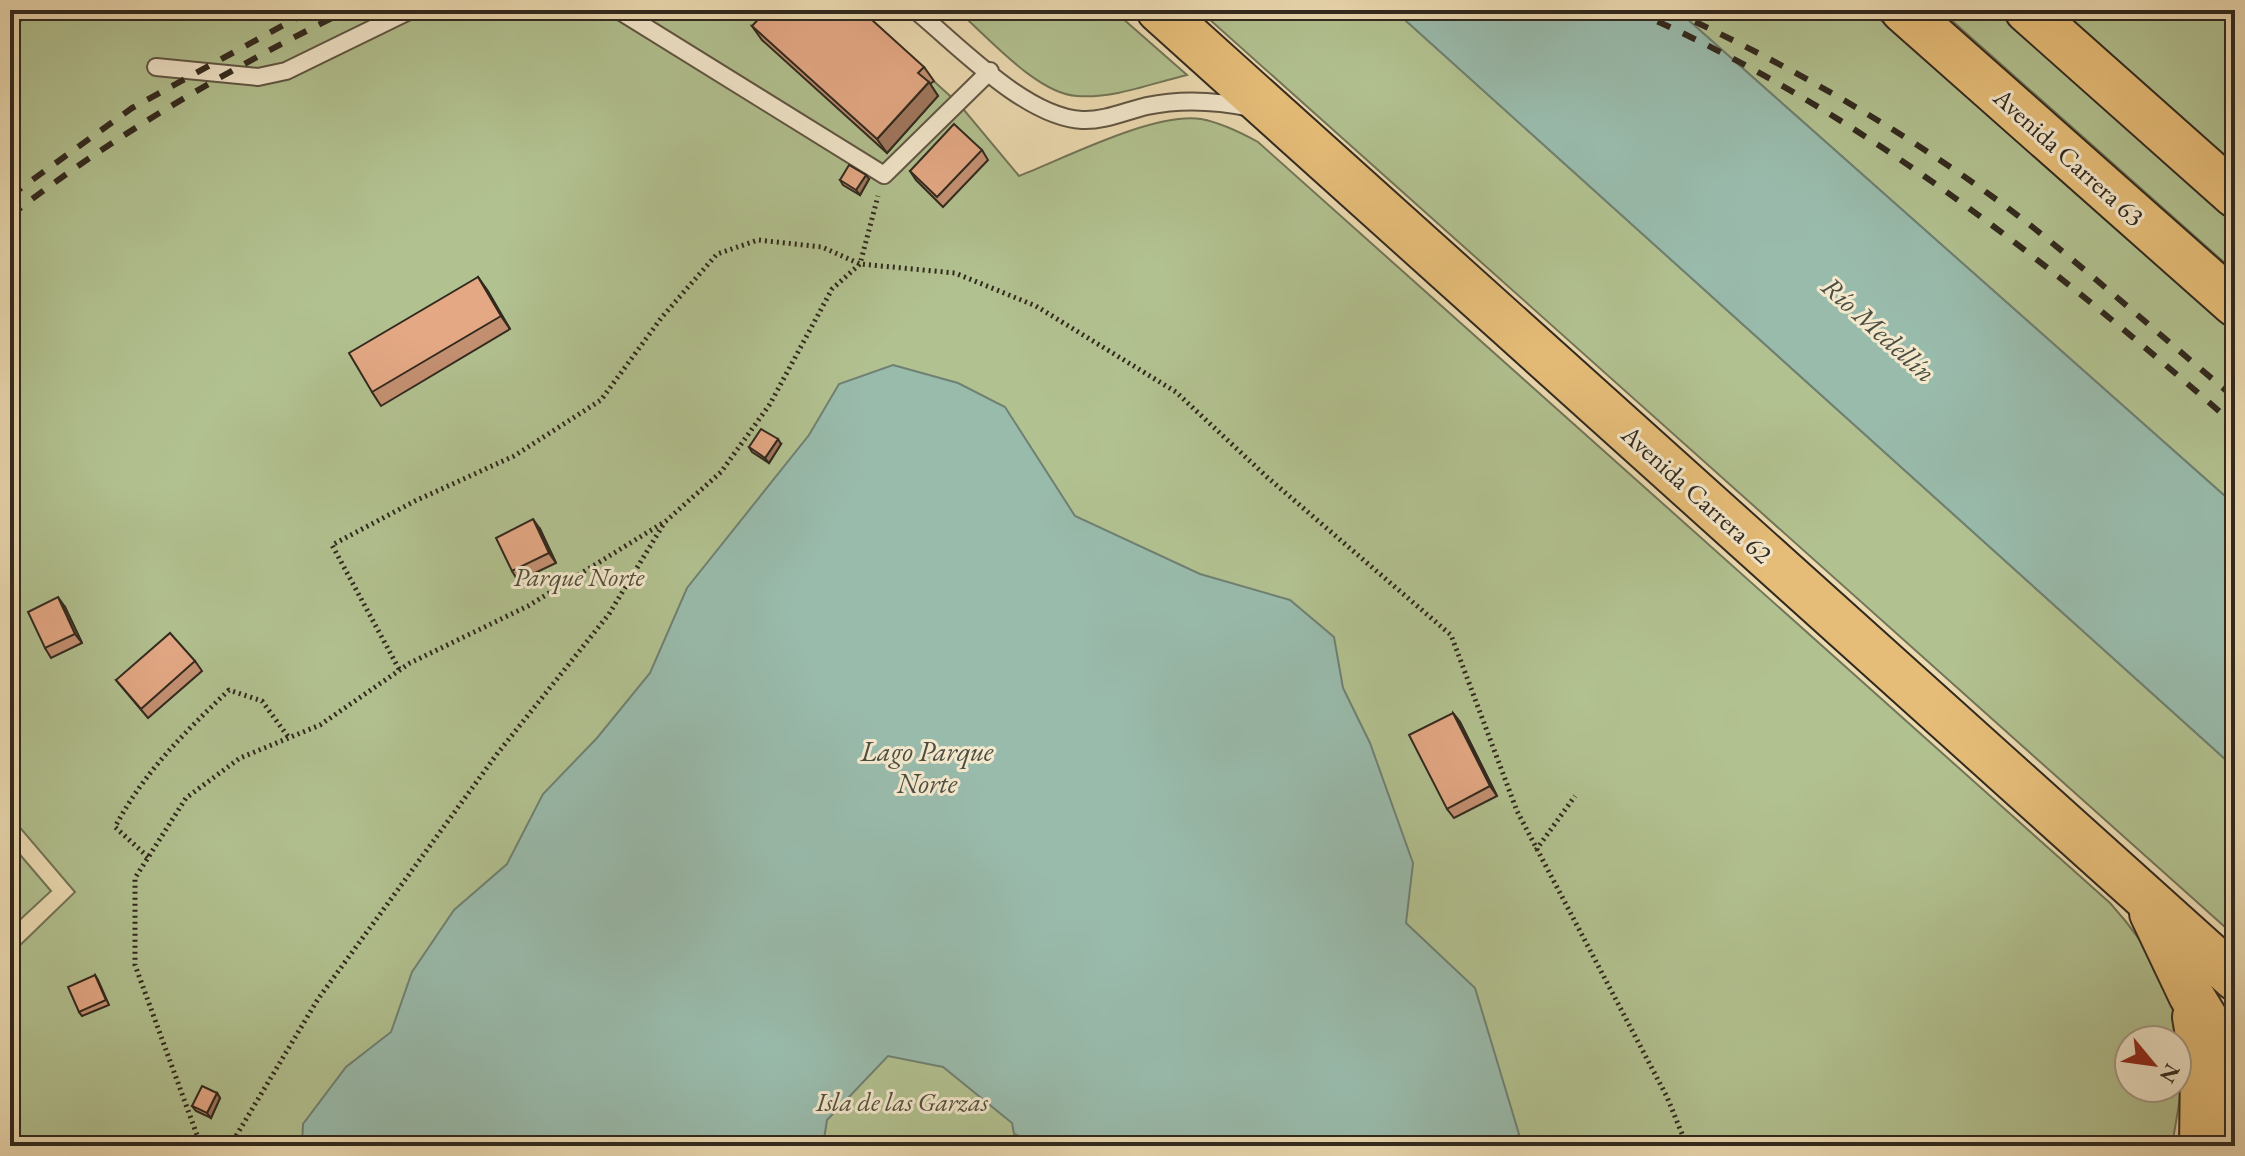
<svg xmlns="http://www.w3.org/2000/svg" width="2245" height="1156" font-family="'EB Garamond',serif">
	<rect width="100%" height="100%" fill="#ecdab1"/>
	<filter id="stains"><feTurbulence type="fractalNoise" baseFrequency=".0025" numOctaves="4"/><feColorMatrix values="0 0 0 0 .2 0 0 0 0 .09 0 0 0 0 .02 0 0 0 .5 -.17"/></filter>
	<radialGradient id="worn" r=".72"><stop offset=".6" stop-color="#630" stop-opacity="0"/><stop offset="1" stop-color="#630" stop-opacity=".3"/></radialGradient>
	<!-- green -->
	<g fill="#b2c190" stroke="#727557" stroke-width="2" fill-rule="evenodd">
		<path d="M33,10H855L959,104L1019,176C1065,158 1154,112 1201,119C1222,123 1240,132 1258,142L2110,903C2150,947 2186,1005 2183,1067C2182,1093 2176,1120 2172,1146H10V955L75,892L10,816V31ZM2129,1040H2177V1088H2129Z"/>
		<path d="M957,10H1113L1187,75C1153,83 1113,99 1077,96C1037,94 987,36 957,10Z"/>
		<polygon points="1199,10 1394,10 2235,768 2235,936"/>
		<polygon points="1677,10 1869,10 2235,327 2235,505"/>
		<polygon points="1940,10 2001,10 2235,217 2235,272"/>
		<polygon points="2056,10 2235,10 2235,168"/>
		<polygon points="10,843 51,891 10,929"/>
	</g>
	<!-- water -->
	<g fill="#99bbac" stroke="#6f8173" stroke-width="2">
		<polygon points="1394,10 1677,10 2235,505 2235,768"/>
		<polygon points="893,365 958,383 1005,407 1075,516 1200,574 1290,600 1334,637 1343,688 1370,743 1413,863 1406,923 1475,988 1519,1134 1512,1146 1046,1146 1014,1134 1012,1123 943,1067 888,1056 827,1120 823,1146 302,1146 303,1124 346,1067 391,1032 412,972 454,910 507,864 543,794 597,738 650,673 687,588 809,435 839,384"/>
	</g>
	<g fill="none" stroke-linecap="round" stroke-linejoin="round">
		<defs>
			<g id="lane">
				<polyline points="618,10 884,175 990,71"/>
				<path d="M915,10C958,45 1025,117 1082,120C1104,121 1126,111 1147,106C1180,99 1218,101 1251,108"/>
				<polyline points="156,67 258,77 286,71 411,10"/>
			</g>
			<g id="highway">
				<polyline points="1159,10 2235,978"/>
				<polyline points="1903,10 2235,304"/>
				<polyline points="2027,10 2235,195"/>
				<polyline points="2152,913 2191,995 2235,1068"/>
				<polyline points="2195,1017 2203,1064 2202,1146"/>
			</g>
		</defs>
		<!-- lane casing -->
		<use href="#lane" stroke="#605543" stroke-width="20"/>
		<!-- highway casing -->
		<use href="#highway" stroke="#31291e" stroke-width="48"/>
		<!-- path -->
		<g stroke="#31291e" stroke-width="5" stroke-dasharray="2 4" stroke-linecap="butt">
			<polyline points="399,669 332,545 415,501 514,456 601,400 662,317 717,254 758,240 822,247 860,264 955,273 1036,306 1176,392 1267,477 1451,635 1517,811 1667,1097 1687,1146"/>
			<polyline points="1536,850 1575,796"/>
			<path d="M148,857L115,827C144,772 185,732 229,690L262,701L289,738"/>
			<polyline points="201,1146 135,965 135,878 186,798 240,758 320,725 410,663 528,606 666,521 721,472 770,404 832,289 860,264 878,196"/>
			<polyline points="230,1146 318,999 497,754 609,614 663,525"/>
		</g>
		<!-- lane -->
		<use href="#lane" stroke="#f3e7cc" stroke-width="16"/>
		<!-- highway -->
		<use href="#highway" stroke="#e6bd78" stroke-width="44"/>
		<!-- rail -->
		<g stroke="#31291e" stroke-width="6" stroke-dasharray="14 14" stroke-linecap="butt">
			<path d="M1632,10C1858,108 2051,264 2235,425"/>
			<path d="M1670,10C1794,67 1928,144 2035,229C2103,284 2168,342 2235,398"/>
			<polyline points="10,196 132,108 311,10"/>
			<path d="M10,216C115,134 229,69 348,10"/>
		</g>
	</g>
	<!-- wall -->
	<g fill="#c49072" stroke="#31291e" stroke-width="2">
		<polygon points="752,26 924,67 934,81 930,84 938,96 887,153 762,40"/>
		<polygon points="982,150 988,160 943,207 916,180 910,171"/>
		<polygon points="869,179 860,195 843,185 840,180"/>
		<polygon points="478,277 510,329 381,406 372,392"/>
		<polygon points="781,444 769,463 752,452 749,447"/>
		<polygon points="540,529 556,563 518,581 512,571"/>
		<polygon points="65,607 82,643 51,658 45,648"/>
		<polygon points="195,661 202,671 148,718 116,680"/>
		<polygon points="1453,713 1460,722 1497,796 1454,818 1447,809"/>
		<polygon points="95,975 98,980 109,1005 82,1016 79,1012"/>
		<polygon points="217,1093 220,1098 211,1118 196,1111 192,1106"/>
	</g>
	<!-- shaded-wall -->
	<g fill="#a0765d" stroke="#31291e" stroke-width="2">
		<polygon points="929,82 938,96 887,153 877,139"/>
		<polygon points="866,175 869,179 860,195 856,190"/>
		<polygon points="478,277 488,291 510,329 501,316"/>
		<polygon points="778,439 781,444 769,463 765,458"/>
		<polygon points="533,519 540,529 556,563 549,553"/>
		<polygon points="58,597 65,607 82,643 75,634"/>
		<polygon points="1453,713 1460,722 1497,796 1490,786"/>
		<polygon points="217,1093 220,1098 211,1118 207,1113"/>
	</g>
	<!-- building -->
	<g fill="#e4a885" stroke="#31291e" stroke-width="2">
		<polygon points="767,10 861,10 924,67 918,73 929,82 877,139 752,26"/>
		<polygon points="954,124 982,150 937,197 910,171"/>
		<polygon points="849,165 866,175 856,190 840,180"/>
		<polygon points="478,277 501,316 372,392 349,353"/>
		<polygon points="761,429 778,439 765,458 749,447"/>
		<polygon points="533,519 549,553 512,571 496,538"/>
		<polygon points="58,597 75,634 45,648 28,612"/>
		<polygon points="170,633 195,661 141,709 116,680"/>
		<polygon points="1453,713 1490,786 1447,809 1409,735"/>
		<polygon points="95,975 106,1000 79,1012 68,987"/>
		<polygon points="202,1086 217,1093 207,1113 192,1106"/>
	</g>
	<g text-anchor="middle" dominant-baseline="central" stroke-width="6" stroke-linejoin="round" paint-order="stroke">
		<!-- street labels -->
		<g font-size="26" fill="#31291e" stroke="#f3e7cc">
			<text transform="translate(2069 157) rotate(42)">Avenida Carrera 63</text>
			<text transform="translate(1697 494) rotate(42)">Avenida Carrera 62</text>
		</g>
		<!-- park labels -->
		<g font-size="26" font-style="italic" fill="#514f3a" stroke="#f3e7cc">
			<text x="579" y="577">Parque Norte</text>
			<text x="902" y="1102">Isla de las Garzas</text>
		</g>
		<!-- water labels -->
		<g font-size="28" font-style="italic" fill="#4b4e42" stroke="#f3e7cc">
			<text transform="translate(1879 329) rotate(42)">Río Medellín</text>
			<text x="927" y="751">Lago Parque<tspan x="927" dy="32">Norte</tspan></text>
		</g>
	</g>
	<!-- margin -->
	<rect width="2245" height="1156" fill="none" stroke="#ecdab1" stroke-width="40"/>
	<rect x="12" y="12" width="2221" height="1132" fill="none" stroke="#31291e" stroke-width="4"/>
	<rect x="20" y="20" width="2205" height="1116" fill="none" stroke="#31291e" stroke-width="2"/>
	<!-- north arrow -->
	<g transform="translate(2153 1064) rotate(119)"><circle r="38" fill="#f3e7cc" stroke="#a59b86" stroke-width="2"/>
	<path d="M0-6L14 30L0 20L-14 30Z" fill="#8f2418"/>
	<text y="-12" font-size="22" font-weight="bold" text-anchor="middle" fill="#31291e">N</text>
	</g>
	<rect width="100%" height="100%" filter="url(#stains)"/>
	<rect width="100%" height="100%" fill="url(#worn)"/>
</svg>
